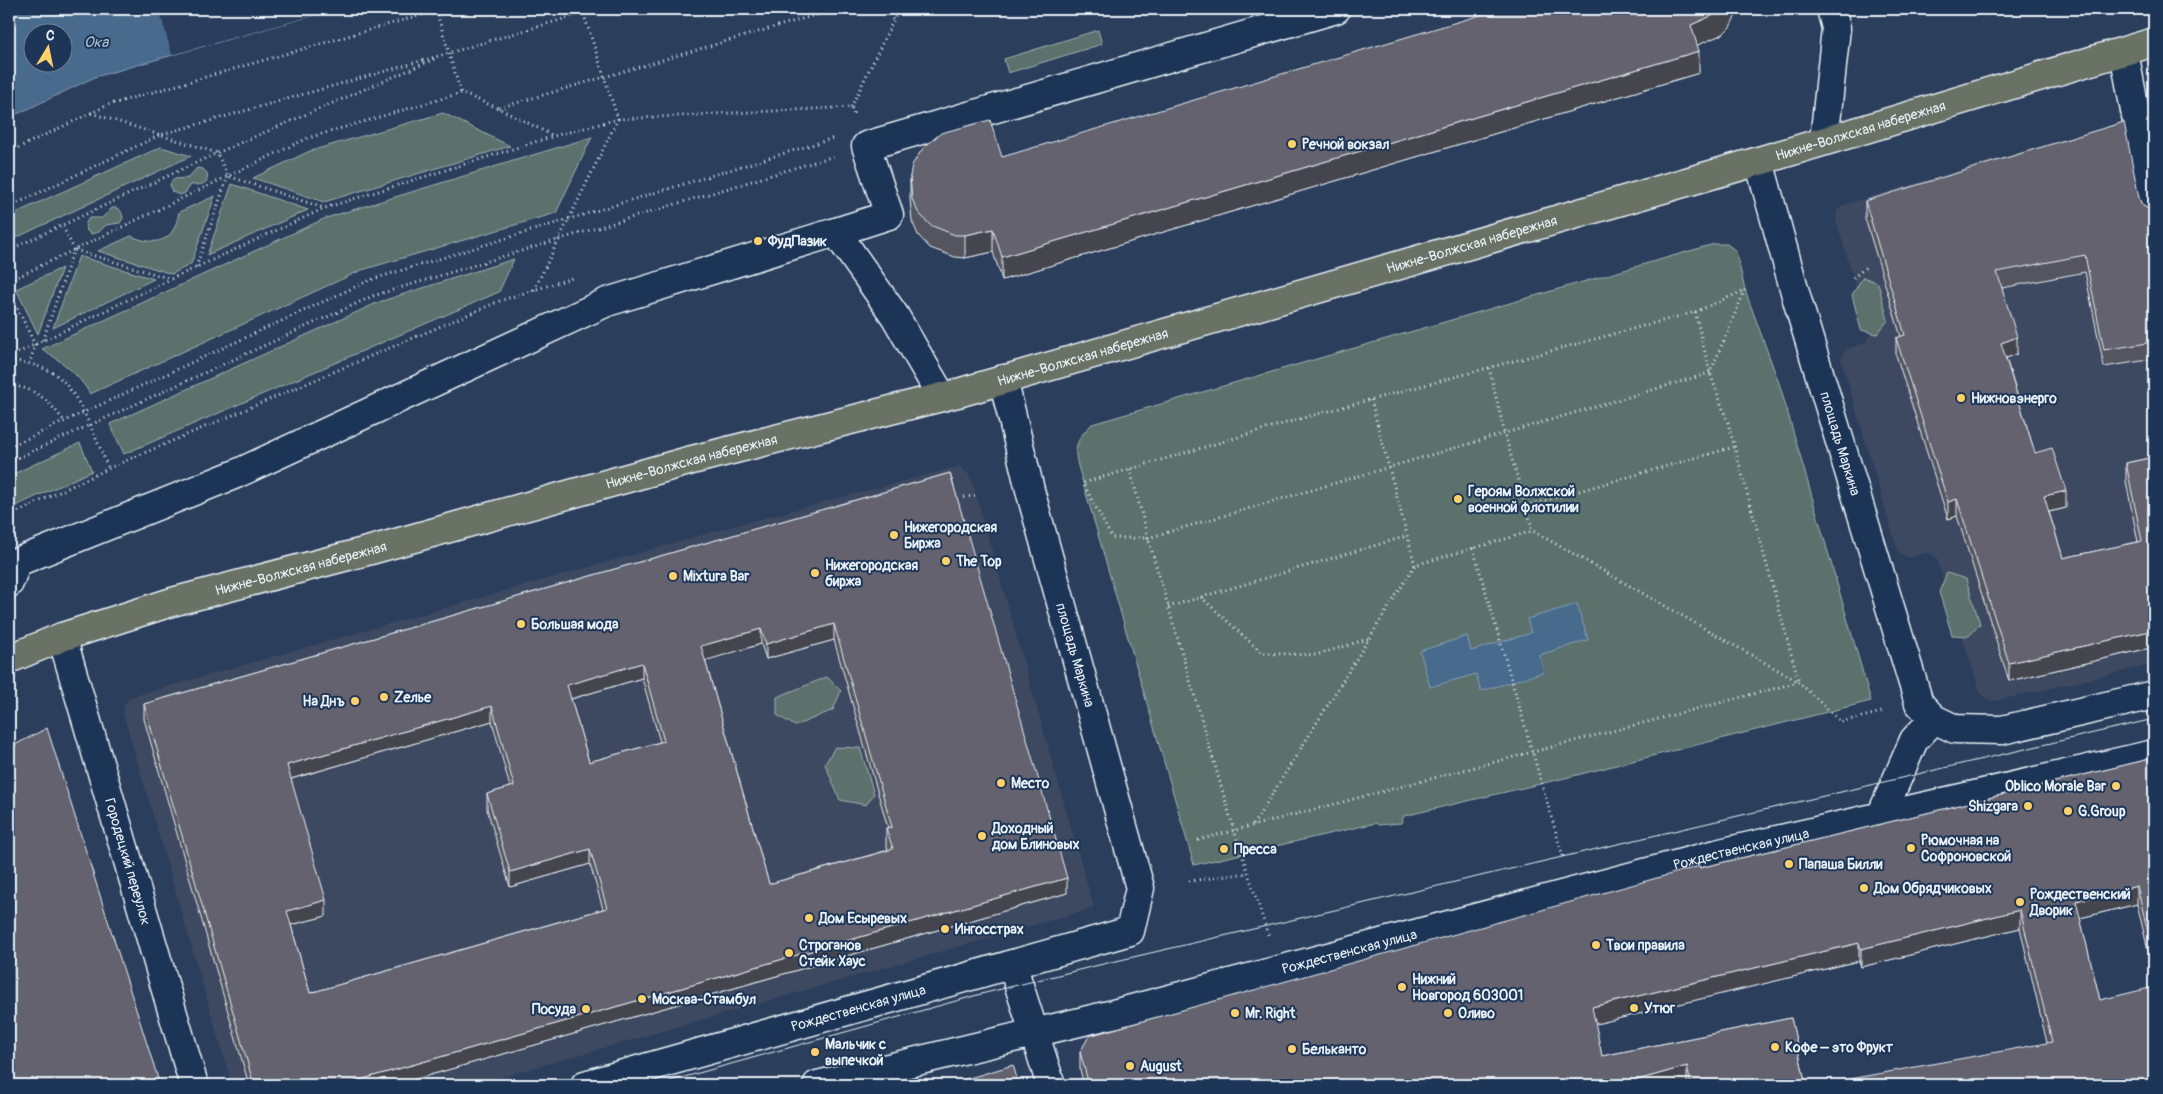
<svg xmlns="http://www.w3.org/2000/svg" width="2163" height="1094" font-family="Pangolin,sans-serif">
	<rect width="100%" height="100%" fill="#2b3e5c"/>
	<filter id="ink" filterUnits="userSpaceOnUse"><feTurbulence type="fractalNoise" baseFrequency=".02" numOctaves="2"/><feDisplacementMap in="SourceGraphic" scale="10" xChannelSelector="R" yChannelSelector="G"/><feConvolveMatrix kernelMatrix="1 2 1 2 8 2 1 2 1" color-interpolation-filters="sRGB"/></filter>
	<g filter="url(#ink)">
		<!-- built -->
		<g fill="#3c4961">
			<polygon points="2121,122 2154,333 2154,664 1996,701 1987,700 1980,692 1936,557 1927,552 1908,558 1898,552 1841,359 1846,349 1865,343 1870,334 1836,220 1837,211 1843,205"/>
			<polygon points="960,466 970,476 979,505 1094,908 474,1085 232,1085 123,713 124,704 131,697 730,527"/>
		</g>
		<!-- green -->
		<g fill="#5c716c" stroke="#a2b1b2">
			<polygon points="1098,30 1102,44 1008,73 1004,59"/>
			<polygon points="443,113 510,146 324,202 253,178 310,151"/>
			<path d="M592,137L556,213L362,270L90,394C78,373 62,362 42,349L326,218Z"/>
			<polygon points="161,147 191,156 9,241 9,216"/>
			<path d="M197,168L203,169L207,173C210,185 200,185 191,185L185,193L180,195L172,192L170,184L174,179L188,178Z"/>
			<polygon points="232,184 308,210 207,255"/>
			<path d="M215,196L191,264L172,274L98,251L131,236C157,247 174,242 179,212Z"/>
			<path d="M112,208C119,207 122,211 123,218L120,223L106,225L99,232L91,234L87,231L85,225L89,218H102Z"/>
			<path d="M1714,244H1727L1736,251L1745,290L1780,386L1871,701L1565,778L1404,816L1401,823L1378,825L1376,823L1194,865L1083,483C1075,455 1069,446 1092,424Z"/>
			<polygon points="79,256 154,279 53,328"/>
			<polygon points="514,259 499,292 124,454 110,424 379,302"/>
			<polygon points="62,268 38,334 16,289"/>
			<polygon points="1863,277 1878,283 1888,320 1877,334 1861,330 1852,295"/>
			<polygon points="80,443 92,471 9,509 9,476"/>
			<polygon points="1947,573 1966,579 1980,624 1969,636 1952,635 1939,592"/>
			<polygon points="827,677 841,691 833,710 795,726 777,715 777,697"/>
			<polygon points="835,747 860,748 874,794 866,805 840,800 825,764"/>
		</g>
		<!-- water -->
		<g fill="#466a8d" stroke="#87a0b8" fill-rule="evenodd">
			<path d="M9,9H336L95,77L9,118ZM32,32H62V62H32Z"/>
			<polygon points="1577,604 1588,640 1539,655 1544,672 1481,691 1476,674 1430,687 1420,651 1467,636 1471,651 1531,633 1527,619"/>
		</g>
		<!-- pier -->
		<polygon fill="#2b3e5c" points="159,9 336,9 172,55"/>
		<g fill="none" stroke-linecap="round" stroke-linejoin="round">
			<defs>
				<g id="minor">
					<polyline points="2124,52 2154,212"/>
					<polyline points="1824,141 1836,28 1831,9"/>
					<path id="s1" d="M1759,161L1798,303L1919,703L1934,719L1955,729L2002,730L2154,695"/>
					<polyline points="836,232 889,215 866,146 1336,9"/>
					<polyline points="9,583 17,562 236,474 607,302 836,232 895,316 942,397"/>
					<path id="s2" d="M62,637L194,1085"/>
					<polyline points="1881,816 1914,740 1934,719"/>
					<polyline points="1012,964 1051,1085"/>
					<path id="s3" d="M585,1085L1130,931L1140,888L1031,494L1003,379"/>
					<path id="s4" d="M817,1085L1113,1014L1720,853L2154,754"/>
				</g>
				<g id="major">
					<path id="s5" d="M9,659L62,637L172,602L371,550L692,460L958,393L1759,161L2154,42"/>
				</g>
			</defs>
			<!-- minor casing -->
			<use href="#minor" stroke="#e8f1f8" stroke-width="31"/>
			<!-- major casing -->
			<use href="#major" stroke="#e8f1f8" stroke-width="31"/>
			<!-- path -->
			<g stroke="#e8f1f8" stroke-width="3" stroke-dasharray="1 4" stroke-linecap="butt">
				<polyline points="889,9 893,20"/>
				<polyline points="436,10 461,93 498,108 554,136 618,119 851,107 855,116"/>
				<polyline points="851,107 899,9"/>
				<polyline points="499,108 836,9"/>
				<polyline points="91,113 217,153 228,176 324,208"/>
				<polyline points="9,152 108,105 442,9"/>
				<polyline points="9,207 160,135 449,53 597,9"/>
				<polyline points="9,250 217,153 437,58"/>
				<polyline points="75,250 171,279"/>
				<polyline points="196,267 228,176"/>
				<polyline points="1853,278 1866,267"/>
				<polyline points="9,281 308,138 461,93"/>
				<polyline points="9,290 35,345 30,362"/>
				<polyline points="534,290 618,119 582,9"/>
				<polygon points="1745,290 1710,373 1148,538 1112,538 1083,483 1303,418 1695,312"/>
				<polyline points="1695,312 1710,373 1728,423 1799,682"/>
				<polyline points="43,340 74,249 62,225"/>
				<polyline points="9,357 171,279 325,208 554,136"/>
				<path d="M9,360C24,362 39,365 53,373C78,387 97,443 109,469"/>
				<polyline points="1489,368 1505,435 1533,531"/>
				<path d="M9,386C34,386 50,402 64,421"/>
				<polyline points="1371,400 1415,565"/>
				<polyline points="9,447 370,280 834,138"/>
				<polyline points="9,462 373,296 834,156"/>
				<polyline points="1130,469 1148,538 1234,830 1269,937"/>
				<polyline points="964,497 976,496"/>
				<polyline points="1526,506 1734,447"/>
				<polyline points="9,516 116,465 502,300 572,278"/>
				<polyline points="1473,548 1564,860"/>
				<polyline points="1201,597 1262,653 1316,655 1368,639"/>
				<polyline points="1168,607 1407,536"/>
				<polyline points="1253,825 1415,565 1533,531 1799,682"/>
				<polyline points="1198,840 1799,682 1841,722 1882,712"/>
				<polyline points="1189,881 1248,873"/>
			</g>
			<!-- minor -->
			<use href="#minor" stroke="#1d3557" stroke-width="28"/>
			<!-- major -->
			<use href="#major" stroke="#6b7165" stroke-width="28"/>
			<!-- tram -->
			<polyline stroke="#e8f1f8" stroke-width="1" points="656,1085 981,994 1099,965 2154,719"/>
		</g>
		<!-- wall -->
		<g fill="#55545f" stroke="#e8f1f8" fill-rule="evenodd">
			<polygon points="1730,27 1723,34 1697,45 1699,73 1002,280 993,252 965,258 955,257 930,248 918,235 912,221 910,199 910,176 1002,157"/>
			<polygon points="2139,198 2142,205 2148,209 2154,210 2154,359 2104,367 2085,272 2002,288 2017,354 2006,358 2035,453 2066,508 2049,512 2063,558 2138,542 2126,481 2126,463 2154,457 2154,647 2009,681 1957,516 1948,519 1896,355 1896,338 1901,337 1865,218 1865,201"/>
			<path d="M950,473L1067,893L395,1085H249L144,719V704ZM834,640L888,828H886V843L888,850L769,884L705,660L761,644L766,659ZM642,678L660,742L589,762L571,699ZM492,721L510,787L487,794V809L510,887L590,864L603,909L310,993L291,925L326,916L291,779Z"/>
			<polygon points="2154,758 2154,976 2137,904 2080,918 2100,1000 2154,1085 2047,1043 2020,928 1861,967 1859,961 1595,1024 1602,1056 1791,1018 1806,1085 1687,1085 1687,1084 1681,1085 1084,1085 1080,1070 1080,1052 1700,868"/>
		</g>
		<!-- shaded-wall -->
		<g fill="#45454d" stroke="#e8f1f8">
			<polygon points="1726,9 1739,9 1730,27 1723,34 1691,48 1691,25"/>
			<polygon points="1699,51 1699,73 1002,280 1002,257"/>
			<polygon points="993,229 993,252 965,258 965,235"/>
			<polygon points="2017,337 2017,354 2001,360 2001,343"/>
			<polygon points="2066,491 2066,508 2044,513 2044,496"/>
			<polygon points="1957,499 1957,516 1948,519 1948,502"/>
			<polygon points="834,624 834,640 766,659 766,644"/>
			<polygon points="761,629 761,644 701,662 701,646"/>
			<polygon points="2154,630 2154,647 2009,681 2009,663"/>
			<polygon points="642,663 642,678 567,700 567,685"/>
			<polygon points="492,706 492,721 287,780 287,765"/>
			<polygon points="590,849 590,864 510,887 510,872"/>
			<polygon points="1067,878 1067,893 395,1085 342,1085"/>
			<polygon points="2137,886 2137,904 2076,919 2076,901"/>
			<polygon points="326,900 326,916 287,926 287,911"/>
			<polygon points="2020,910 2020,928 1861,967 1861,949"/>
			<polygon points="1859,943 1859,961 1592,1025 1592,1007"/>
			<polygon points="1687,1066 1687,1084 1681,1085 1623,1085 1623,1084"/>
			<polygon points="2154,1078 2154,1085 2123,1085"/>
		</g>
		<!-- building -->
		<g fill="#63626e" stroke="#e8f1f8" fill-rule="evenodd">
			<polygon points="1501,9 1726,9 1723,11 1691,25 1699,51 1002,257 993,229 965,235 955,235 930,225 918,212 912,199 910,176 912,165 923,148 941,133 990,120 1002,157"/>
			<polygon points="2124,122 2139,198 2142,205 2148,209 2154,210 2154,342 2104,350 2085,255 1997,272 2017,337 2001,343 2035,453 2052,448 2066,491 2044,496 2063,558 2142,541 2126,463 2154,457 2154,630 2009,663 1957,499 1948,502 1896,338 1905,335 1865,201"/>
			<path d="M950,473L1067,878L342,1085H254L144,704ZM834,624L892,827L886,828L893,849L769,884L701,646L761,629L766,644ZM642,663L664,741L589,762L567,685ZM492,706L514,786L487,794L510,872L590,849L607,908L310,993L287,911L326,900L287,765Z"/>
			<polygon points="47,728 160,1085 9,1085 9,748"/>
			<polygon points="2154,758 2154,958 2137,886 2076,901 2100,1000 2154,987 2154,1078 2123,1085 1817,1085 2052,1042 2020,910 1861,949 1859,943 1592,1007 1602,1056 1791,1018 1806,1085 1691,1085 1687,1066 1623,1084 1624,1085 1089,1085 1080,1052 1089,1036 1700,866 1700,868"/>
			<polygon points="1013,1065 1019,1085 946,1085"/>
		</g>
	</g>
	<!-- markers -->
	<g fill="#ffd166" stroke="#1d3557" stroke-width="2">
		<circle cx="1292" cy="144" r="5"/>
		<circle cx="758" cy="241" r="5"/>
		<circle cx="1961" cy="398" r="5"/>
		<circle cx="1458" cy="499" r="5"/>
		<circle cx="894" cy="535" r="5"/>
		<circle cx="946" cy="561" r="5"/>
		<circle cx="815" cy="573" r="5"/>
		<circle cx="673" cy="576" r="5"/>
		<circle cx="521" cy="624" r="5"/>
		<circle cx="384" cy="697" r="5"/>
		<circle cx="355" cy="701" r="5"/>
		<circle cx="1001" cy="783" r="5"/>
		<circle cx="2116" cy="786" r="5"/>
		<circle cx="2028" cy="806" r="5"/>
		<circle cx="2068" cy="811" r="5"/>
		<circle cx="982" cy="836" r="5"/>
		<circle cx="1911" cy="848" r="5"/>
		<circle cx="1224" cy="849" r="5"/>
		<circle cx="1789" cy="864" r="5"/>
		<circle cx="1864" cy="888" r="5"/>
		<circle cx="2020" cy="902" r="5"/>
		<circle cx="809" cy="918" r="5"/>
		<circle cx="945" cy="929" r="5"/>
		<circle cx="1596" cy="945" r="5"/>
		<circle cx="789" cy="953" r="5"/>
		<circle cx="1402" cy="987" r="5"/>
		<circle cx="642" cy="999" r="5"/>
		<circle cx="1634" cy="1008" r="5"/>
		<circle cx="586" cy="1009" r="5"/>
		<circle cx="1235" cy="1013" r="5"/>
		<circle cx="1448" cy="1013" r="5"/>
		<circle cx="1775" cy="1047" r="5"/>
		<circle cx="1292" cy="1049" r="5"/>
		<circle cx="815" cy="1052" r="5"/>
		<circle cx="1130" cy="1066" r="5"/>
	</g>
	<g text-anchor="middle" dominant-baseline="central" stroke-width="4" stroke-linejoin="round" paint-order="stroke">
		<!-- street labels -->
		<g font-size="14" fill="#e8f1f8" stroke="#1d3557">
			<text stroke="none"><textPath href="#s5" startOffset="1926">Нижне-Волжская набережная</textPath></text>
			<text stroke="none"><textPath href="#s5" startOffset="1521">Нижне-Волжская набережная</textPath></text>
			<text stroke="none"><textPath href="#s5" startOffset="1116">Нижне-Волжская набережная</textPath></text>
			<text stroke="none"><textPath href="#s1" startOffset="294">площадь Маркина</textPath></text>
			<text stroke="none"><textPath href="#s5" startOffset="711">Нижне-Волжская набережная</textPath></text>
			<text stroke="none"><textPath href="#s5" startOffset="306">Нижне-Волжская набережная</textPath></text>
			<text transform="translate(1075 655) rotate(74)">площадь Маркина</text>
			<text stroke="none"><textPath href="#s4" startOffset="954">Рождественская улица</textPath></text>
			<text stroke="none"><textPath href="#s2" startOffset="234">Городецкий переулок</textPath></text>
			<text stroke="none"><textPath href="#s4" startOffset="549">Рождественская улица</textPath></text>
			<text stroke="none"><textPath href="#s3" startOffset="284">Рождественская улица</textPath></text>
		</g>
		<!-- poi labels -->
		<g font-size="14" font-weight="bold" fill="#e8f1f8" stroke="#1d3557" text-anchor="start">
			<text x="1302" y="144">Речной вокзал</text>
			<text x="768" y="241">ФудПазик</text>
			<text x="1971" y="398">Нижновэнерго</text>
			<text x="1468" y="491">Героям Волжской<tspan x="1468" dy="16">военной флотилии</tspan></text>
			<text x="904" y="527">Нижегородская<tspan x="904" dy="16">Биржа</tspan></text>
			<text x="956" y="561">The Top</text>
			<text x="825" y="565">Нижегородская<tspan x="825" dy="16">биржа</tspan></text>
			<text x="683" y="576">Mixtura Bar</text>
			<text x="531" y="624">Большая мода</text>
			<text x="394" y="697">Zелье</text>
			<text x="345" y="701" text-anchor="end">На Днъ</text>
			<text x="1011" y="783">Место</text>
			<text x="2106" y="786" text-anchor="end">Oblico Morale Bar</text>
			<text x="2018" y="806" text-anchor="end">Shizgara</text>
			<text x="2078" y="811">G.Group</text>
			<text x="992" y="828">Доходный<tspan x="992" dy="16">дом Блиновых</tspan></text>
			<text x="1921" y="840">Рюмочная на<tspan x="1921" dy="16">Софроновской</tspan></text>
			<text x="1234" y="849">Пресса</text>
			<text x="1799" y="864">Папаша Билли</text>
			<text x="1874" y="888">Дом Обрядчиковых</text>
			<text x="2030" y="894">Рождественский<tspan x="2030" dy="16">Дворик</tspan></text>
			<text x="819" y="918">Дом Есыревых</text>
			<text x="955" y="929">Ингосстрах</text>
			<text x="799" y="945">Строганов<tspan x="799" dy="16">Стейк Хаус</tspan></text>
			<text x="1606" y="945">Твои правила</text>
			<text x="1412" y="979">Нижний<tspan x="1412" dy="16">Новгород 603001</tspan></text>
			<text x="652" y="999">Москва-Стамбул</text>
			<text x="1644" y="1008">Утюг</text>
			<text x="576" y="1009" text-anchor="end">Посуда</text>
			<text x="1245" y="1013">Mr. Right</text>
			<text x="1458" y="1013">Оливо</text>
			<text x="825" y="1044">Мальчик с<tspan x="825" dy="16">выпечкой</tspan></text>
			<text x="1785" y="1047">Кофе – это Фрукт</text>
			<text x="1302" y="1049">Бельканто</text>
			<text x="1140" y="1066">August</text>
		</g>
		<!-- water labels -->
		<g font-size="15" font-style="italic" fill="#afc2d3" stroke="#1d3557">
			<text x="96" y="42">Ока</text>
		</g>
	</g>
	<!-- margin -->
	<rect width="2163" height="1094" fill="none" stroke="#1d3557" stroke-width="30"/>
	<rect x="15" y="15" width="2133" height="1064" fill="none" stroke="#e8f1f8" stroke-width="2" filter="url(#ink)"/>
	<!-- north arrow -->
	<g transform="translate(48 48) rotate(10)"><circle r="24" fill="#1d3557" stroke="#6e8097"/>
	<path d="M0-4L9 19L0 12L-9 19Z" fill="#ffd166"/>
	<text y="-8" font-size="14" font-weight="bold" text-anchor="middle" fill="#e8f1f8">С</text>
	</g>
</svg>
